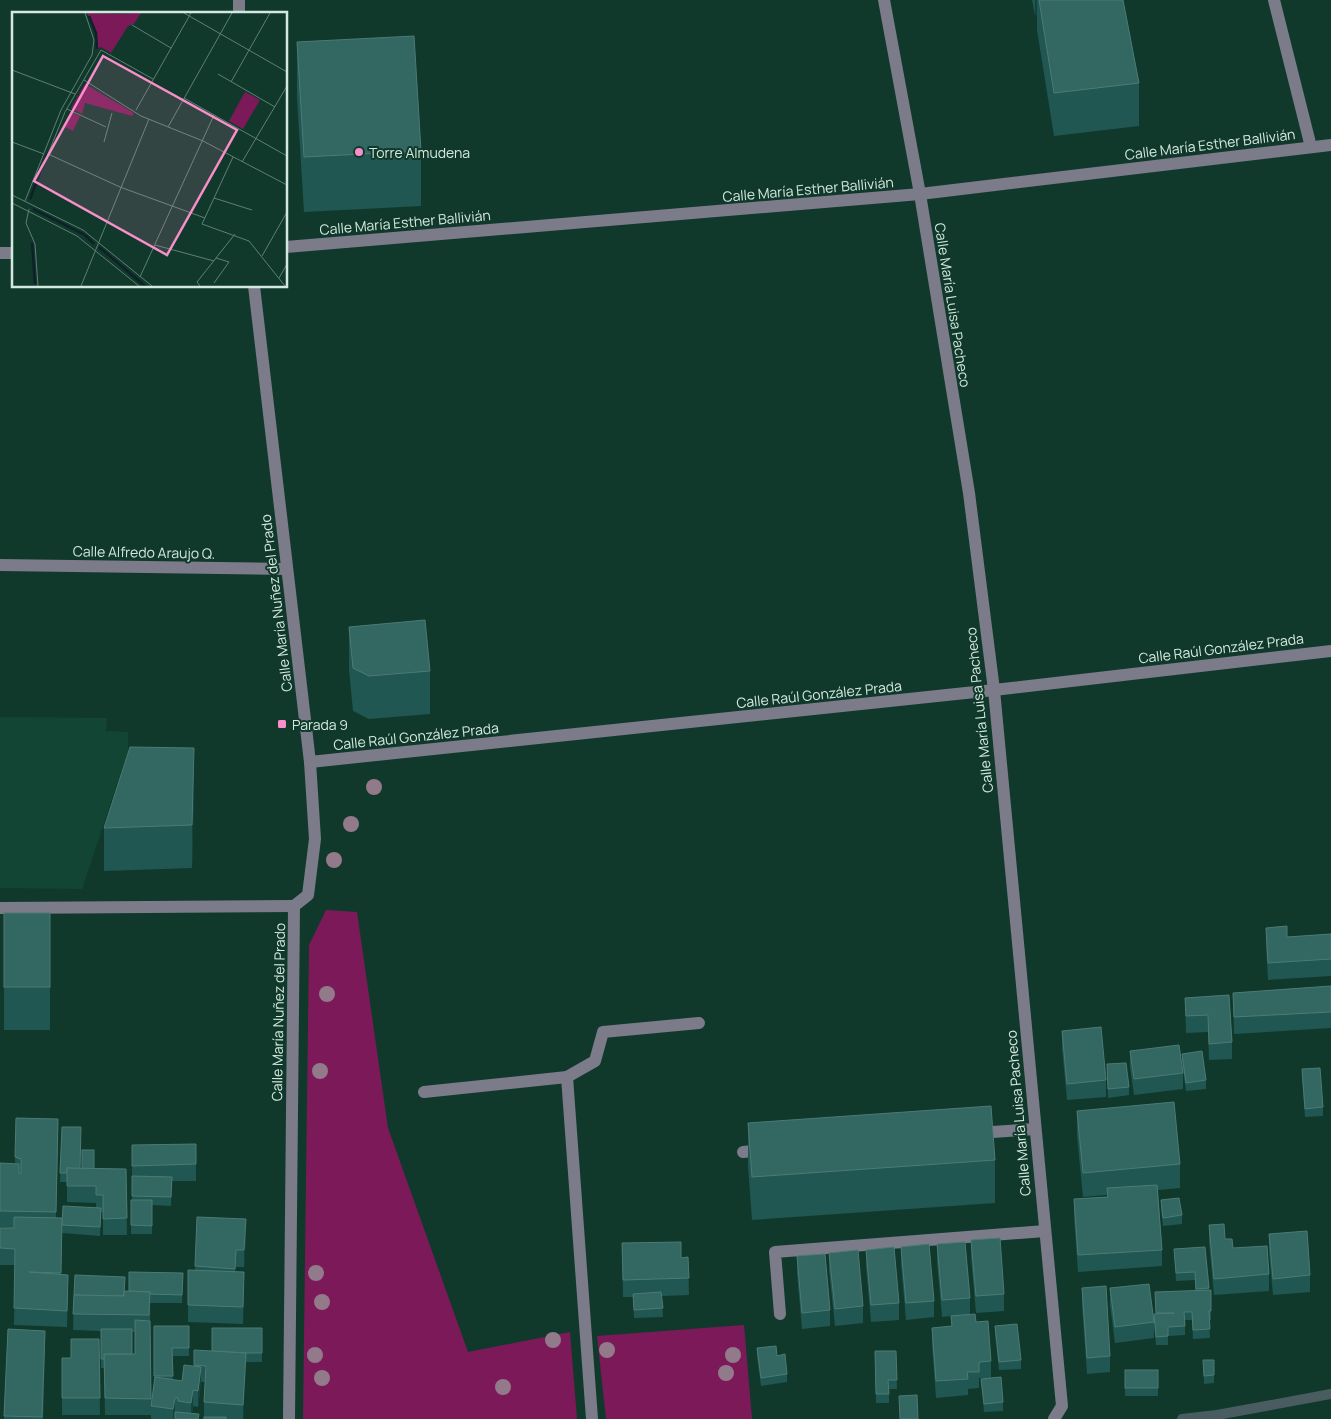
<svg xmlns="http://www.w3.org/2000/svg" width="1331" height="1419" font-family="Manrope,sans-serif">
	<rect width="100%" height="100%" fill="#11392b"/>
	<!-- built -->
	<polygon fill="#124533" points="0,717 107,718 106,731 128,732 128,751 82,889 0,888"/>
	<!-- green -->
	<g fill="#7c1a59">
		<polygon points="326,910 357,912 388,1128 468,1352 570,1332 577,1419 303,1419 309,945"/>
		<polygon points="744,1325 752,1419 606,1419 597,1336"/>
	</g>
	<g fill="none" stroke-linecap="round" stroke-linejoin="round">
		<!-- stream -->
		<polyline stroke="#495d60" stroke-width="10" points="1182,1419 1217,1415 1331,1394"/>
		<!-- minor -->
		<g stroke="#7b7b8a" stroke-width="12">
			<polyline points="239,0 239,14"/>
			<polyline points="884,0 920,194 969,493 994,690 1062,1406 1054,1419"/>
			<polyline points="1274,0 1311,147"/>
			<polyline points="286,247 920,194 1331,145"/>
			<polyline points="0,253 14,253"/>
			<polyline points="254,286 310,762 315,839 308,895 294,906"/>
			<polyline points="0,565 287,569"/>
			<polyline points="310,762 994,690 1331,651"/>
			<polyline points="0,908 294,906"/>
			<polyline points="567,1077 592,1419"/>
			<polyline points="424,1092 567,1077 595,1061 603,1032 699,1023"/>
			<polyline points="978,1133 1035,1129"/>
			<polyline points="743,1152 763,1150"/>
			<polyline points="780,1314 775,1252 1045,1231"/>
			<polyline points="289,1419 294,906"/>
		</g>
	</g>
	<!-- trees -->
	<g fill="#937a8b">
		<circle cx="374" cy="787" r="8"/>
		<circle cx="351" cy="824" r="8"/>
		<circle cx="334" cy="860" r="8"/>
		<circle cx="327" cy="994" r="8"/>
		<circle cx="320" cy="1071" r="8"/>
		<circle cx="316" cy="1273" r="8"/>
		<circle cx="322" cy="1302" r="8"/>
		<circle cx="553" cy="1340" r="8"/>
		<circle cx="607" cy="1350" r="8"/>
		<circle cx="315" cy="1355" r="8"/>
		<circle cx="733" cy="1355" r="8"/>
		<circle cx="726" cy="1373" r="8"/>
		<circle cx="322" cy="1378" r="8"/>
		<circle cx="503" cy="1387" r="8"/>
	</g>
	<!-- wall -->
	<g fill="#205752" fill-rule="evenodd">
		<polygon points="1032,0 1123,0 1139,83 1139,126 1054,136 1037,30 1037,15 1035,15"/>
		<polygon points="297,42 421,151 421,206 304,212 297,97"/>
		<polygon points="349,627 430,671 430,714 369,719 353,711 349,670"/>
		<polygon points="194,791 192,868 104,871 104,828"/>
		<rect x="4" y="913" width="46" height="117"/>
		<polygon points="1266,928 1287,937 1331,934 1331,976 1268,980 1266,944"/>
		<polygon points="1331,986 1331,1028 1234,1034 1233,993"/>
		<polygon points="1229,995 1232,1042 1232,1059 1209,1060 1208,1032 1186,1033 1185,998"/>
		<polygon points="1062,1031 1106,1080 1106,1097 1067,1100 1062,1048"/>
		<polygon points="1130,1051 1183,1073 1183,1089 1134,1095 1130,1067"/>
		<polygon points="1182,1054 1206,1080 1206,1089 1186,1091 1182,1062"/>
		<polygon points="1107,1064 1129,1087 1129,1095 1108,1098"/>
		<polygon points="1302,1069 1323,1107 1323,1116 1305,1117 1302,1078"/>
		<polygon points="1077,1111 1180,1164 1180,1188 1158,1190 1162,1250 1162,1266 1078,1272 1074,1216 1074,1199 1107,1197 1107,1195 1083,1197 1077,1135"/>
		<polygon points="16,1118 58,1119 56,1218 62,1218 61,1275 68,1292 67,1327 14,1325 15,1265 0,1265 0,1248 14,1228 0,1227 0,1163 15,1164"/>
		<polygon points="748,1123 995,1160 995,1203 752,1220 748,1166"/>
		<polygon points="62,1127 80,1169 126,1169 127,1235 103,1235 103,1212 101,1212 100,1236 62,1233 62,1225 96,1208 96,1203 67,1202 67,1182 60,1182"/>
		<polygon points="196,1144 196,1181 172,1181 171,1206 152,1205 152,1234 131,1234 131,1200 132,1200 132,1145"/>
		<polygon points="1161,1200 1182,1215 1182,1224 1163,1226 1161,1208"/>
		<polygon points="197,1217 246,1236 244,1267 236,1267 235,1272 244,1289 243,1324 188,1322 188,1270 195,1270"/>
		<polygon points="1209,1225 1225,1239 1233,1248 1269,1274 1269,1291 1214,1295 1209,1242"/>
		<polygon points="1269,1234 1310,1275 1310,1292 1273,1295 1269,1251"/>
		<polygon points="971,1240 1004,1294 1004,1311 976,1313 971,1257"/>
		<polygon points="622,1243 681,1258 688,1257 689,1295 662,1296 663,1317 634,1318 633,1297 623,1297"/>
		<polygon points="937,1244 970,1298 970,1315 976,1322 991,1361 991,1378 979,1378 979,1388 968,1389 968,1395 936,1398 932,1344 932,1328 951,1326 951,1316 942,1317 937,1261"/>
		<polygon points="901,1247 934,1301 934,1317 906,1320 901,1264"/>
		<polygon points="1205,1247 1209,1290 1211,1290 1211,1320 1209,1320 1210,1338 1193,1339 1192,1320 1185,1320 1185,1335 1168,1336 1168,1345 1156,1345 1154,1323 1154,1314 1156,1314 1155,1292 1195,1291 1195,1280 1176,1281 1174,1249"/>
		<polygon points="866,1250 899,1303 899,1320 871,1322 866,1266"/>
		<polygon points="829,1253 863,1306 863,1323 835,1326 829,1270"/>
		<polygon points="797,1256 830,1310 830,1326 802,1329 797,1273"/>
		<path d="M183,1273L182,1303H150L151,1415H105L104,1368H101V1331L73,1330L74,1295L129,1291ZM132,1332H135V1354H132Z"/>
		<polygon points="1082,1288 1110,1356 1110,1372 1087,1374 1082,1305"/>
		<polygon points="1110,1288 1154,1322 1154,1338 1115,1343 1110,1305"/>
		<polygon points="154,1326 189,1326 189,1356 172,1356 173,1380 182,1381 194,1366 194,1350 212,1351 262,1328 262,1362 246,1362 243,1419 204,1419 204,1402 205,1382 201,1382 198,1407 193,1406 192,1413 199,1419 175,1414 174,1419 151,1419 151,1406 154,1383"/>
		<polygon points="995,1326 1021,1360 1021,1369 999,1370 995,1334"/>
		<polygon points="8,1329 45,1347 43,1419 4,1419"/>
		<polygon points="99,1339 100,1415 62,1415 62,1358 71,1358"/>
		<polygon points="757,1348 777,1356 787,1374 787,1382 761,1386 757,1356"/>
		<polygon points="875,1351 896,1351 897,1389 889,1389 889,1403 876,1403"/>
		<polygon points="1203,1360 1214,1375 1214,1383 1204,1384"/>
		<rect x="1125" y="1370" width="33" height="26"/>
		<polygon points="981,1379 1003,1402 1003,1411 984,1412"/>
	</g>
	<!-- shaded-wall -->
	<g fill="#12443c">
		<rect x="1035" y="0" width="2" height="15"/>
		<polygon points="194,748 194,791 192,868 192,825"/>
		<polygon points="246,1219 246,1236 244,1267 244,1250"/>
		<polygon points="244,1272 244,1289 243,1324 243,1307"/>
		<polygon points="68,1275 68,1292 67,1327 67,1311"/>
		<polygon points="45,1331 45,1347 42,1419"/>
		<polygon points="246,1353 246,1369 243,1419 243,1405"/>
		<polygon points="201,1367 201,1384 198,1407 198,1391"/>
		<polygon points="193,1390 193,1406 191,1419 191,1403"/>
		<polygon points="175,1398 175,1414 174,1419 173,1419 173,1409"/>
	</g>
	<!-- building -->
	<g fill="#336761" stroke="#4c7b75">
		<polygon points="1039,0 1123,0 1139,83 1054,93"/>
		<polygon points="414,36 421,151 304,157 297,42"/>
		<polygon points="425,620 430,671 369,676 353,668 349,627"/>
		<polygon points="130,747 194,748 192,825 104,828"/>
		<rect x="4" y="913" width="46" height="74"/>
		<polygon points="1287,926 1287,937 1331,934 1331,959 1268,963 1266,928"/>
		<polygon points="1331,986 1331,1012 1234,1017 1233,993"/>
		<polygon points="1229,995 1232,1042 1209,1044 1208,1015 1186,1016 1185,998"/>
		<polygon points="1101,1027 1106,1080 1067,1084 1062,1031"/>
		<polygon points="1179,1045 1183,1073 1134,1079 1130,1051"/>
		<polygon points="1202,1051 1206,1080 1186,1083 1182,1054"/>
		<polygon points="1126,1063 1129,1087 1108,1089 1107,1064"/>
		<polygon points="1320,1068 1323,1107 1305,1109 1302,1069"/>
		<polygon points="1174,1102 1180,1164 1083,1173 1077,1111"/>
		<polygon points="991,1106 995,1160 752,1177 748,1123"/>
		<polygon points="16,1118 58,1119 56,1212 0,1211 0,1163 19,1164 19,1173 21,1173 21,1159 15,1157"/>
		<polygon points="62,1127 81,1127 80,1169 67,1168 67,1173 60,1173"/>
		<polygon points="196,1144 196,1164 132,1166 132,1145"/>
		<rect x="82" y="1150" width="12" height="19"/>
		<polygon points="67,1168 126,1169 127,1218 103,1219 103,1195 96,1195 96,1186 67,1186"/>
		<polygon points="132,1176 172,1177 171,1197 132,1196"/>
		<polygon points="1157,1185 1162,1250 1078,1255 1074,1199 1108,1197 1107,1188"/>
		<polygon points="1179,1198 1182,1215 1163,1218 1161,1200"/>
		<polygon points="131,1200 152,1200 152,1226 131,1225"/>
		<polygon points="63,1206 101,1208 100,1227 62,1225"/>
		<polygon points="14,1217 62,1218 61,1273 29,1272 68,1275 67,1311 14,1308 15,1249 0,1248 0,1228 14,1228"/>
		<polygon points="197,1217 246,1219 244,1250 236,1250 235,1269 195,1266"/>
		<polygon points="1224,1224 1225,1239 1232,1239 1233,1248 1267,1246 1269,1274 1214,1279 1209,1225"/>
		<polygon points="1307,1231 1310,1275 1273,1279 1269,1234"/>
		<polygon points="1000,1238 1004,1294 976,1296 971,1240"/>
		<polygon points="681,1242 681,1258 688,1257 689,1278 623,1280 622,1243"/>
		<polygon points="965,1242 970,1298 942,1300 937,1244"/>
		<polygon points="929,1244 934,1301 906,1303 901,1247"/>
		<polygon points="894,1247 899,1303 871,1305 866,1250"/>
		<polygon points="1205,1247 1209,1288 1196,1289 1195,1272 1176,1273 1174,1249"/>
		<polygon points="858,1250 863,1306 835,1309 829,1253"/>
		<polygon points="825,1254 830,1310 802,1313 797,1256"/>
		<polygon points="188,1270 244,1272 243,1307 188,1305"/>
		<polygon points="129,1272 183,1273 182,1295 150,1294 150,1292 129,1291"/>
		<polygon points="75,1275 125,1277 124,1296 74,1295"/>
		<polygon points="1149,1284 1154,1322 1115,1327 1110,1288"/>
		<polygon points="1106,1286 1110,1356 1087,1358 1082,1288"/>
		<polygon points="1211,1290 1211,1311 1209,1311 1210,1329 1193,1330 1192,1312 1184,1312 1185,1326 1168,1327 1168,1336 1156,1337 1154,1314 1174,1313 1156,1313 1155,1292"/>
		<polygon points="124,1291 150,1292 149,1315 73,1314 74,1295 124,1296"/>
		<polygon points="661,1292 663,1308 634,1310 633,1294"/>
		<polygon points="975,1314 976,1322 988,1321 991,1361 979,1362 979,1372 967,1372 968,1379 936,1381 932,1328 952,1326 951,1316"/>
		<polygon points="135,1320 150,1321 151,1399 105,1398 104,1354 135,1354"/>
		<polygon points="1017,1324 1021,1360 999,1362 995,1326"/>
		<polygon points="154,1326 189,1326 189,1348 172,1348 173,1376 154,1376"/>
		<polygon points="212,1328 262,1328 262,1353 246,1353 212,1351"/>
		<polygon points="8,1329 45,1331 42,1417 4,1416"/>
		<polygon points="101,1329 132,1329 132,1354 104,1354 104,1359 101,1359"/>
		<polygon points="71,1339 99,1339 100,1398 62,1398 62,1358 71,1358"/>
		<polygon points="776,1346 777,1356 785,1354 787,1374 761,1378 757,1348"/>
		<polygon points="194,1350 246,1353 243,1405 204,1402 206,1366 194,1365"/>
		<polygon points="875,1351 896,1351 897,1380 888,1380 889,1394 876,1394"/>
		<polygon points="1203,1360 1214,1360 1214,1375 1204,1376"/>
		<polygon points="184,1365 201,1367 198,1391 193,1390 191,1403 178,1401 178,1398 175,1398 173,1409 151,1406 155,1377 182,1381"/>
		<rect x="1125" y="1370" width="33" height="18"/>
		<polygon points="1001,1377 1003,1402 984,1404 981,1379"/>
		<polygon points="917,1395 918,1419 900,1419 899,1396"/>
		<polygon points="175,1412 199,1414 198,1419 175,1419"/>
		<rect x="204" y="1417" width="22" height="2"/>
	</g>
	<!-- markers -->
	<g fill="#f98fca" stroke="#11392b" stroke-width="2">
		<circle cx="359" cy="152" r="5"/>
		<rect x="277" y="719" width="10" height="10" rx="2.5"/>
	</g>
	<g text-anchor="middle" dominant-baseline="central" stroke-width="4" stroke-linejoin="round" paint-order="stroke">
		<!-- street labels -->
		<g font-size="14" fill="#d3e9df" stroke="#11392b">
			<text transform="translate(1210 144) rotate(-7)">Calle María Esther Ballivián</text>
			<text transform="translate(808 189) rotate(-5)">Calle María Esther Ballivián</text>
			<text transform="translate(405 222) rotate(-5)">Calle María Esther Ballivián</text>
			<text transform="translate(953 305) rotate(81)">Calle María Luisa Pacheco</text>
			<text transform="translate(144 552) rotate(1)">Calle Alfredo Araujo Q.</text>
			<text transform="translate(276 603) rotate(-97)">Calle María Nuñez del Prado</text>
			<text transform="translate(1221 648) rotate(-7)">Calle Raúl González Prada</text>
			<text transform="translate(819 694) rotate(-6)">Calle Raúl González Prada</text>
			<text transform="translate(979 710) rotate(-96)">Calle María Luisa Pacheco</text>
			<text transform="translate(416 736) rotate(-6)">Calle Raúl González Prada</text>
			<text transform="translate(278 1012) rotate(-89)">Calle María Nuñez del Prado</text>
			<text transform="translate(1018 1113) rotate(-95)">Calle María Luisa Pacheco</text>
		</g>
		<!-- poi labels -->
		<g font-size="14" fill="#d3e9df" stroke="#11392b" text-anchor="start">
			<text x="369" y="152">Torre Almudena</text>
			<text x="292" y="724">Parada 9</text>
		</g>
	</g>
	<!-- overview -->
	<g transform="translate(12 12)">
		<rect width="275" height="275" fill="#11392b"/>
		<path d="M75,1L107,2L129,1L122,12L116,14L99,41L89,35L84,38V22ZM73,72L122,101L120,104L73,91L70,102L59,96ZM233,80L248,88L231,117L217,109ZM59,100L68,104L61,119L51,114Z" fill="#7c1a59"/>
		<path fill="none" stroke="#0e2129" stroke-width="2.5" d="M77,4L84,21L85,37M18,187L35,143M21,197L73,223L82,232M20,231L23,272M87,235L133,274"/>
		<path fill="none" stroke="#5f7f73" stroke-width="1" d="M172,1L275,60M120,13L159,36M0,58L63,82M206,62L263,95M141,67L89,38L53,100L36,142L108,175L193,206M72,68L129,104L191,129L275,173M219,70L258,1M172,86L275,144M55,97L94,115M124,98L179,1M156,115L220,1M0,130L32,142M92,130L100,101M221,145L190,212L237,229L273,274M230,150L275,74M0,183L71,218L140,274M202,186L240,198M13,189L49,98L80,43L82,28L73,1M0,191L65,224L127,274M17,197L14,211L23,232L26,274M143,233L202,249M250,244L275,200M128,265L202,103M267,266L275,252M202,271L217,250L204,246M69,274L137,107M188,274L185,270L223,222"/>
		<path fill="#f98fca" fill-opacity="0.15" stroke="#f98fca" stroke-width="2.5" d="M91,44L225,118L155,243L22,169Z"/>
		<rect width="275" height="275" fill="none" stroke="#d3e9df" stroke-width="2.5"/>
	</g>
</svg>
